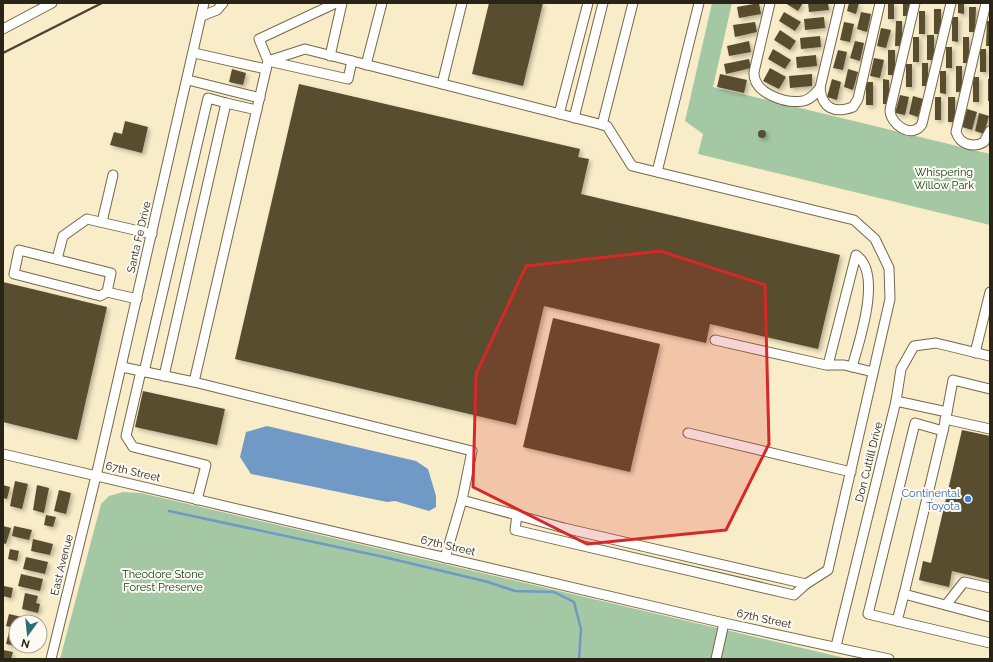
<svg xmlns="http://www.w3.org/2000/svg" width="993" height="662" font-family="Raleway,sans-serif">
	<defs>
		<filter id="shadow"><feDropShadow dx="2.5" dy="2.5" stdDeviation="2" flood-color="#0004"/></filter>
	</defs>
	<rect width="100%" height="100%" fill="#f9edc9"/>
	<!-- green -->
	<g fill="#a4c7a4">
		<polygon points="712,3 732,3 713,87 990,154 990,225 698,154 703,134 685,121"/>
		<polygon points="123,492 141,493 849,659 60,659 101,504 109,496"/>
	</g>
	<!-- water -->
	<polygon fill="#7099c5" points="267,426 416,461 428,469 436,496 436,507 429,511 395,501 387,502 251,474 240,457 246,432"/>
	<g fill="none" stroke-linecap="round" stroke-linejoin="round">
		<!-- stream -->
		<polyline stroke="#7099c5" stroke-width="2.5" points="169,511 384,557 488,582 515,591 554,592 574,602 581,629 579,659"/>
	</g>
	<!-- building -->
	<g fill="#584e2f" filter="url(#shadow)">
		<polygon points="489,3 543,3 523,86 472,74"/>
		<polygon points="759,3 761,14 739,18 737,7"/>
		<polygon points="785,3 803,3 798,11"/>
		<polygon points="808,3 828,3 829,10 809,12"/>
		<polygon points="849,3 859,3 856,14 847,11"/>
		<rect x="888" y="3" width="6" height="16"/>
		<polygon points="903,3 910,3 909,16 903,16"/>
		<polygon points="958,3 964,3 964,14 958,13"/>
		<polygon points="969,7 976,7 975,32 969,32"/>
		<rect x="934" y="9" width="7" height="25"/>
		<rect x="919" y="11" width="6" height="23"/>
		<polygon points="784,12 801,22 795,31 779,21"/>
		<polygon points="861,12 871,14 867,32 857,29"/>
		<polygon points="824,17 825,28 805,30 804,19"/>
		<polygon points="952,17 958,17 958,42 952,41"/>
		<polygon points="896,21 902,21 902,46 895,46"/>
		<polygon points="987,21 990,21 990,46 986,46"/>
		<polygon points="755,22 757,32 735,37 733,25"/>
		<polygon points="844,22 854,24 850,42 840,40"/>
		<polygon points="881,28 891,30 886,48 877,46"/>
		<polygon points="780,30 796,41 790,50 774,40"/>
		<rect x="927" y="35" width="7" height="25"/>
		<polygon points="820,36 821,47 801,49 800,38"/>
		<rect x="913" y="37" width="6" height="25"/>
		<rect x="963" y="37" width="6" height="26"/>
		<polygon points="749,41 751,52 729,56 727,46"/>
		<polygon points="855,41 864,43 860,61 850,58"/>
		<rect x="946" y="47" width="6" height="21"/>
		<polygon points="773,49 791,60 785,69 768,59"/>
		<rect x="980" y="49" width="6" height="23"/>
		<polygon points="838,50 847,52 843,70 833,68"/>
		<rect x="888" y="50" width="7" height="25"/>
		<polygon points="816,55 817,66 797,68 796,57"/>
		<polygon points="874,58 884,60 880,78 870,76"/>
		<polygon points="749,59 751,68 726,74 724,64"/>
		<rect x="922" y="63" width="6" height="23"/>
		<rect x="906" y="64" width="6" height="23"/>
		<rect x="956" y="66" width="6" height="26"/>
		<polygon points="770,68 786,77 779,89 763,81"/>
		<polygon points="232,69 246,73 243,85 229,82"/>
		<polygon points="848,69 858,72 853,90 844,87"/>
		<polygon points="940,71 946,71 946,94 940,93"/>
		<polygon points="720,74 747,80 744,93 717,87"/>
		<polygon points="812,74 812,86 790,88 789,76"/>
		<rect x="973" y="77" width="6" height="25"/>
		<polygon points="832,79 841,82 837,100 827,97"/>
		<polygon points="883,79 889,80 889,104 883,104"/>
		<rect x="988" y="79" width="2" height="22"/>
		<rect x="866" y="82" width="7" height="23"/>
		<polygon points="299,84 580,149 578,157 589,159 581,194 840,255 818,349 710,324 706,343 544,306 516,425 235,359"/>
		<polygon points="900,95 909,97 905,115 895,113"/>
		<polygon points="913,96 923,99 918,117 909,114"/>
		<rect x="935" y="97" width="6" height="23"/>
		<rect x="948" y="97" width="7" height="25"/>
		<polygon points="967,109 977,112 972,130 962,127"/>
		<polygon points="979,113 989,116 984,134 975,131"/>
		<polygon points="125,121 148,127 142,153 110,145 114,132 122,134"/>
		<circle cx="762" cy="134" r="4"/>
		<polygon points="3,282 107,307 77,440 3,422"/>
		<polygon points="553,318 660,344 630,472 523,447"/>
		<polygon points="143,391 225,409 217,445 135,427"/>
		<polygon points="962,430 990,436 990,580 952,571 949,587 919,580 923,561 931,563"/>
		<polygon points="15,481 28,484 22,509 10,506"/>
		<polygon points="3,485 10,487 7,499 3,498"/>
		<polygon points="37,485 49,488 44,513 33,510"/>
		<polygon points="59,490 71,493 66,514 54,511"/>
		<polygon points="46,515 56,517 53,527 44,525"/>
		<polygon points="3,526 11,528 6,544 3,543"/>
		<polygon points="14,526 32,530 29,540 12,536"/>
		<polygon points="33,539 53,544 50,555 31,551"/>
		<polygon points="10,549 19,551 17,561 8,559"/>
		<polygon points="26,557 48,562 45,574 23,569"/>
		<polygon points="21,574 43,579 40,591 18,586"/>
		<polygon points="4,586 13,588 11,598 3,596"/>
		<polygon points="25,593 38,596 36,603 40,604 38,613 22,609"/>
		<polygon points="9,614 35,620 34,622 16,622 16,628 6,626"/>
		<polygon points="9,632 16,633 16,646 6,644"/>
		<polygon points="3,650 13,652 11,659 3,659"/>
	</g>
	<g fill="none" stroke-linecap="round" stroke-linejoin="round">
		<defs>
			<g id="minor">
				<polyline points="336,3 259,39 268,61 348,79 352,61"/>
				<path d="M770,3L754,72C753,93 785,104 803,101C810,100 815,94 820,88C822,108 834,114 853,107L858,99L880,3"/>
				<path d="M915,3L890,110C890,124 912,140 922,124L951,3"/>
				<path d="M986,3L956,132C960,145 974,148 984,142L990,131"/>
				<polyline points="202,16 217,10 223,3"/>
				<polyline points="3,29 52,3"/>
				<polyline points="194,53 266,69"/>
				<polyline points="330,56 342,3"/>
				<polyline points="366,65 382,3"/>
				<polyline points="188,80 260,98"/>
				<polyline points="442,84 462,3"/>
				<polyline points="820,88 840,3"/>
				<polyline points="559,114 588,3"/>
				<polyline points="574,118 603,3"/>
				<polyline points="602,125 633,3"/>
				<polyline points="657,172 699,3"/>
				<polyline points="102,222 113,175"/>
				<polyline points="57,259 63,236 87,219 152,234"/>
				<polyline points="107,292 100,296 14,274 19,250 111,273 107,292 137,299"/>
				<polyline points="715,340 826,365 844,365 873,372"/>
				<polyline points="975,353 990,292"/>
				<path d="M828,365L856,255C883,273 859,342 852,367"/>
				<polyline points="122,367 194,382 268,61 305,49 607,126 632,166 854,220 875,239 889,268 890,299 828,570 806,584 564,528 462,500 445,558"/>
				<polyline points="141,371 126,436 133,447 206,465 197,500"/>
				<polyline points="144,372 208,98 226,103"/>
				<polyline points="164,376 226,103 257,110"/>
				<polyline points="194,382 472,451 462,500"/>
				<polyline points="896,401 947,412 943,431 915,423 868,614 990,643"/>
				<polyline points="947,412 953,380 990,389"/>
				<polyline points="945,419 990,429"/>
				<polyline points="943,431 904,594 990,617"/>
				<polyline points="688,433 851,472"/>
				<polyline points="3,454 724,623 889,659"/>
				<polyline points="517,515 515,530 794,595 806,584"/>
				<polyline points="946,605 964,582 990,588"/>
				<polyline points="897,621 904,594"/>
				<polyline points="836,646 896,401 901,369 914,346 936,343 990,356"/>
				<polyline points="51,659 96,476 204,3"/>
				<polyline points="716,659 724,623"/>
			</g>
		</defs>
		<!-- minor casing -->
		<use href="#minor" stroke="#736849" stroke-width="11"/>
		<!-- minor -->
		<use href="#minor" stroke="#fff" stroke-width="9"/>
		<!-- rail -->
		<polyline stroke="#494332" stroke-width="2.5" points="3,53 102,3"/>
	</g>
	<!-- marked area -->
	<path fill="#d62828" fill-opacity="0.2" stroke="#d62828" stroke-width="3" stroke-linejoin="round" d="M660,251L765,285L769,444L726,530L587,544L473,487L476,374L526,266Z"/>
	<!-- markers -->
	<circle fill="#3f7fe0" stroke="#fdfaf3" stroke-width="1.5" cx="968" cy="499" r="4"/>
	<g text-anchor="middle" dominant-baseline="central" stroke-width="4" stroke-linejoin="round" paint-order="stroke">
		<!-- park labels -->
		<g font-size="11" fill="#0d3e13" stroke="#fdfaf3">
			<text x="944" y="172">Whispering<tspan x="944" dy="13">Willow Park</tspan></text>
			<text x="163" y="574">Theodore Stone<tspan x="163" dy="13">Forest Preserve</tspan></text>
		</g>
		<!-- street labels -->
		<g font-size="11" fill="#292417" stroke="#fdfaf3">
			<text transform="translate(139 237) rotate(-77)">Santa Fe Drive</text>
			<text transform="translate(869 462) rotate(-76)">Don Cuttill Drive</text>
			<text transform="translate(133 472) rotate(13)">67th Street</text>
			<text transform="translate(448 546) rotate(13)">67th Street</text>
			<text transform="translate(62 565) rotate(-76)">East Avenue</text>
			<text transform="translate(764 619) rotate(12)">67th Street</text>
		</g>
		<!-- shop labels -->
		<g font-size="11" fill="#366cbe" stroke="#fdfaf3" text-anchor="end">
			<text x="960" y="493">Continental<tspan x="960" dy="13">Toyota</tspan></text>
		</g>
	</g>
	<!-- border -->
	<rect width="993" height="662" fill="none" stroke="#292417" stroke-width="8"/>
	<!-- north arrow -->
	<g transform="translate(28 634) rotate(195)"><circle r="19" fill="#fdfaf3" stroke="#a8a49b"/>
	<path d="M0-3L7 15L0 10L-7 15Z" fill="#267076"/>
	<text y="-6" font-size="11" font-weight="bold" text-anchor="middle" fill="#292417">N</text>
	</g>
</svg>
